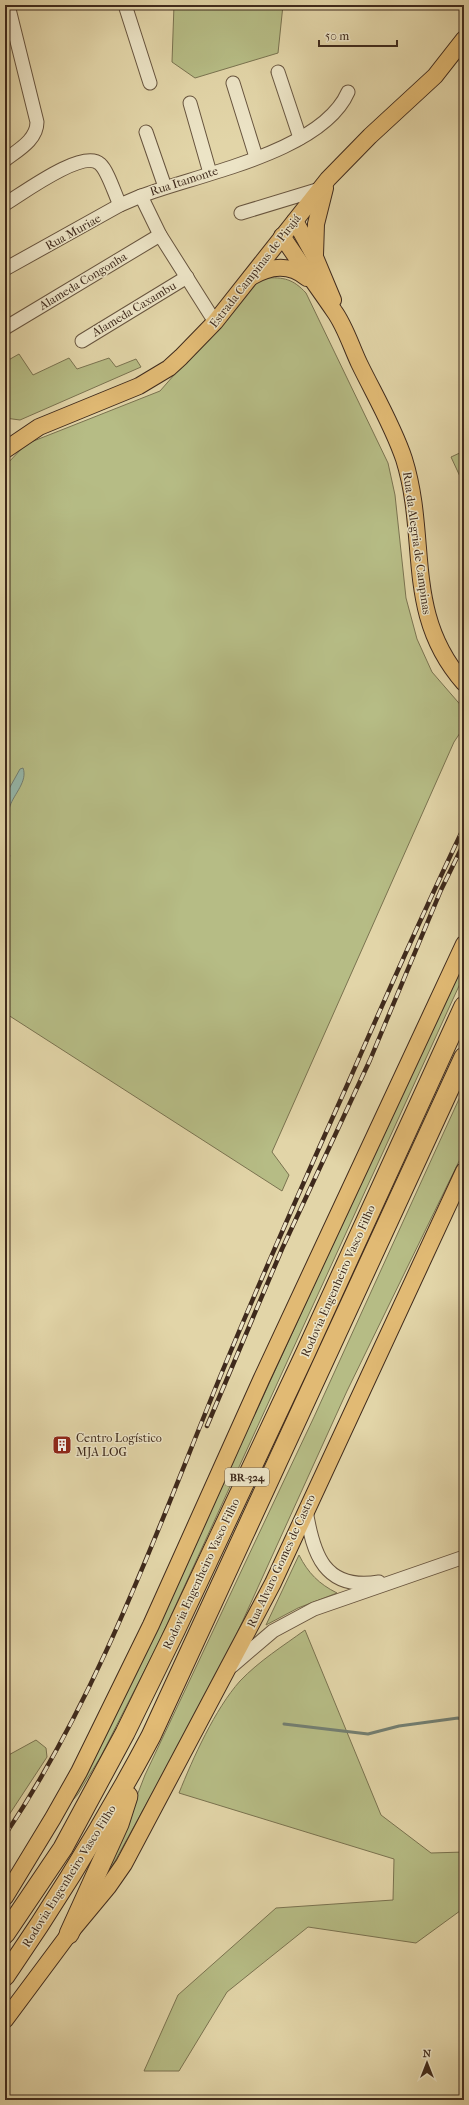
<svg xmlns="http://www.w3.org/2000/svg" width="469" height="2105" font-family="'IM FELL French Canon',serif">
	<rect width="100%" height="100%" fill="#e2d5a8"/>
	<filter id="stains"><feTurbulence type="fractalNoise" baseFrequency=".005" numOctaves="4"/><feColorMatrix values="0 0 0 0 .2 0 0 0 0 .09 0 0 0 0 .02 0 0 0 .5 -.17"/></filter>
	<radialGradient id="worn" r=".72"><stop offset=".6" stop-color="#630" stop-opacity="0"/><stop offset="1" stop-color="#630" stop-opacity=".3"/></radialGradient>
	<!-- green -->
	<g fill="#b6bc85" stroke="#7a7350">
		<polygon points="174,5 283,5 278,53 195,78 172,62"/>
		<path d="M265,278C284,277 293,279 306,293L388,463L395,495L406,598L417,639L432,672L464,709V727L454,742L272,1152L289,1175L282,1191L5,1013V466L26,444L160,391L254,284Z"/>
		<polygon points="19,354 33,375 69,358 77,369 109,358 116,367 136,359 141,367 20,420 5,418 5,362"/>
		<polygon points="464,451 464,485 451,457"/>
		<polygon points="464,957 464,975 158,1644 101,1756 78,1794 64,1811 257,1410"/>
		<polygon points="464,1088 464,1151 347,1391 234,1640 203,1701 104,1881 145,1775 314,1417"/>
		<path d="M299,1555C308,1573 319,1584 337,1593L298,1608L266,1625Z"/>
		<path d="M305,1630L381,1815L431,1853L464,1852V1908L416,1943L308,1927L227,1992L179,2071H144L178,1995L276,1908L393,1900L394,1859L179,1793C193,1758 215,1709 240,1681C259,1661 283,1646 305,1630Z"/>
		<polygon points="36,1740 46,1748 47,1757 5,1821 5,1757"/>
	</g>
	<!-- water -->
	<path fill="#95b8ab" stroke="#737f72" d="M23,768C28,781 14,794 10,806C5,822 3,840 10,856L5,863V796L20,769Z"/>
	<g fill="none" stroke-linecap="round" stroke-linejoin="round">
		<!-- stream -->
		<polyline stroke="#737f72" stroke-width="3" points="284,1724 368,1734 399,1726 458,1718 464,1721"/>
		<defs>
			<g id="minor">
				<polyline points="125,5 150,83"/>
				<polyline points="278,72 300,138"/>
				<polyline points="233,83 256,157"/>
				<polyline points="190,103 210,173"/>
				<polyline points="146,132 165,187"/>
				<path d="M5,160C18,150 37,140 37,122L8,5"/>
				<polyline points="141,196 160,235 215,322"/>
				<path d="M5,204C22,194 83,148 100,164C108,171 115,195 120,205"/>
				<polyline points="241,213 320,189"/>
				<path d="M5,269L120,205L141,196C199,174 322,152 348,92"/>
				<polyline points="5,328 160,235"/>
				<polyline points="82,341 187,277"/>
				<path d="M306,1510C313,1554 324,1591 379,1582"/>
				<polyline points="232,1666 273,1631 314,1609 464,1557"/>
			</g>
			<g id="major">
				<polyline points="295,221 315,257 333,300"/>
				<path d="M282,236C299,262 317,286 334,311C345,326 351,346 359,363C374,394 393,426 404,459C429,539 403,614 464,683"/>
				<polyline points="315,255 316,224 325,188"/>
				<path d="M251,277C270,266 289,263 307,278"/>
				<polyline points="5,450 39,427 139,386 169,368 181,357 215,322 328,179 370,136 435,76 464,39"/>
				<polyline points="5,1897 53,1818 79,1772 151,1625 261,1380 464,944"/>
				<polyline points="5,2020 69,1934 108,1887 124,1864 273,1583 464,1171"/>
			</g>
			<g id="highway">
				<polyline points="5,1934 63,1848 125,1733 175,1631 305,1354 464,1006"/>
				<polyline points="69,1934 119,1824 128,1796"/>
				<path d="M5,1976C58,1899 107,1819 151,1736L464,1057"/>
			</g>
		</defs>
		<!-- minor casing -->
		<use href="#minor" stroke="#68553f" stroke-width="15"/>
		<!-- major casing -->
		<use href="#major" stroke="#3f2a1c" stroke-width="18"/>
		<!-- highway casing -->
		<use href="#highway" stroke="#3f2a1c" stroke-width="21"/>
		<!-- minor -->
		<use href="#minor" stroke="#ece4c6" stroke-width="13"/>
		<!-- major -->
		<use href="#major" stroke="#e1ba74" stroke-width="16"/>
		<!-- highway -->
		<use href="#highway" stroke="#e1ba74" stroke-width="19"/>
		<defs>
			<g id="rail">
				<polyline points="207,1426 282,1249 370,1060 441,890 464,843"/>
				<path d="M5,1835C99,1695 156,1533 220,1377C261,1278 305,1179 349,1081C386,996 424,911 464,827"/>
			</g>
		</defs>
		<!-- rail casing -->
		<use href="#rail" stroke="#3f2a1c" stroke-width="4.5"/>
		<!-- rail -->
		<use href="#rail" stroke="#ece4c6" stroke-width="3" stroke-dasharray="9" stroke-linecap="butt"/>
	</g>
	<!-- icons -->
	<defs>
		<symbol id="building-square" viewBox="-11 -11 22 22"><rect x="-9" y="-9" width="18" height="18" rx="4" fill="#8f2418" stroke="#ece4c6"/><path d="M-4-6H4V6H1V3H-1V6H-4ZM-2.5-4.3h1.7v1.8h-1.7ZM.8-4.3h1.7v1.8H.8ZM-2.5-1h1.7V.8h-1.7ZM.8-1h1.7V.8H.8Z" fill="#fff"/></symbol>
	</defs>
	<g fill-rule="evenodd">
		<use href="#building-square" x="51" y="1434" width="22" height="22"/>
	</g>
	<g text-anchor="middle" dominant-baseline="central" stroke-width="3" stroke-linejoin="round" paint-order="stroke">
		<!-- shield labels -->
		<rect fill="#ece4c6" stroke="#73624f" stroke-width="1" x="225" y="1468" width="44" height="18" rx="3"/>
		<g font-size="11" font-weight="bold" fill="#3f2a1c">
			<text x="247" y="1477">BR-324</text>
		</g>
		<!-- street labels -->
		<g font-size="12" fill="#3f2a1c" stroke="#ece4c6">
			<text transform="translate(184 181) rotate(-18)">Rua Itamonte</text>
			<text transform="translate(73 232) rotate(-29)">Rua Muriae</text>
			<text transform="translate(255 271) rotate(-52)">Estrada Campinas de Pirajá</text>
			<text transform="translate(83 281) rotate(-31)">Alameda Congonha</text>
			<text transform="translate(134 309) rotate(-31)">Alameda Caxambu</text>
			<text transform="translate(417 543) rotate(82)">Rua da Alegria de Campinas</text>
			<text transform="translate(338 1281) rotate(-66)">Rodovia Engenheiro Vasco Filho</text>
			<text transform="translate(281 1561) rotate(-65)">Rua Alvaro Gomes de Castro</text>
			<text transform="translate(201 1574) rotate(-65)">Rodovia Engenheiro Vasco Filho</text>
			<text transform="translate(69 1876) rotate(-58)">Rodovia Engenheiro Vasco Filho</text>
		</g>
		<!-- poi labels -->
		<g font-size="12" fill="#3f2a1c" stroke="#ece4c6" text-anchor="start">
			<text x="76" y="1438">Centro Logístico<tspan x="76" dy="14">MJA LOG</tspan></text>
		</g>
	</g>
	<!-- margin -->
	<rect width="469" height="2105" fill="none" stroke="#e2d5a8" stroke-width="20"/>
	<rect x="6" y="6" width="457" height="2093" fill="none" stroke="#3f2a1c" stroke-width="2"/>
	<rect x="10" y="10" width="449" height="2085" fill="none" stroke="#3f2a1c"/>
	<!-- north arrow -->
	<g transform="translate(427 2063)" stroke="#ece4c6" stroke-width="3" paint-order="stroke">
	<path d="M0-3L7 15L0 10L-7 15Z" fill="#3f2a1c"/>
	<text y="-6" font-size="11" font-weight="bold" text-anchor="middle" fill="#3f2a1c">N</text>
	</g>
	<!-- scale -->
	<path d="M319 40v6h78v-6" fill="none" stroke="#3f2a1c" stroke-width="2"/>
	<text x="325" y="40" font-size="12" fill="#3f2a1c" stroke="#ece4c6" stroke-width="3" paint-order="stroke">50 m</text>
	<rect width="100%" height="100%" filter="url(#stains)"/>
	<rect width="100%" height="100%" fill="url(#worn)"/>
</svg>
